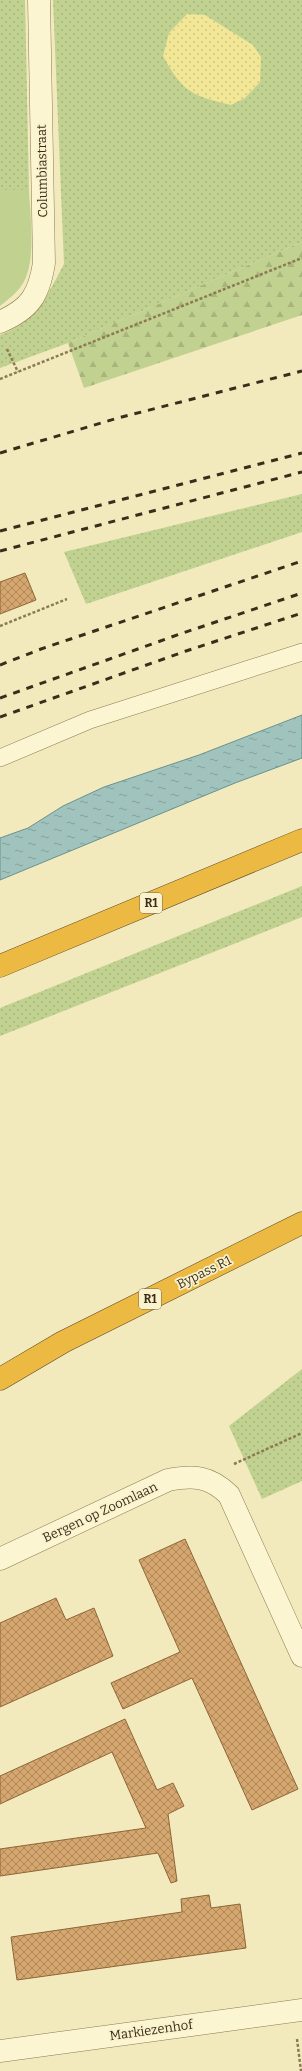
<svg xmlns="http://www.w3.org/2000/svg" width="302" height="2071" font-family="Bitter,serif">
	<defs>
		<pattern id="grass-dots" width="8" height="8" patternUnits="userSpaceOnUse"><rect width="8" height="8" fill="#c1d190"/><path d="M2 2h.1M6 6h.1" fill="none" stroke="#a7b47c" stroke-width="1.8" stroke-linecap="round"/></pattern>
		<pattern id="forest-firs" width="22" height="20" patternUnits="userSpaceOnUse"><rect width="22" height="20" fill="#c1d190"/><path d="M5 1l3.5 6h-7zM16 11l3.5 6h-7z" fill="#a7b47c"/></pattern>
		<pattern id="sand-dots" width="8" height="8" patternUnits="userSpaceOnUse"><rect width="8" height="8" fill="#f2e697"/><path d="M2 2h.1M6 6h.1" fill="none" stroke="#d0c682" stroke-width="1.8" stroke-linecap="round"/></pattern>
		<pattern id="water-ripples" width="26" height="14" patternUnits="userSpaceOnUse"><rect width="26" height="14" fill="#a1c3be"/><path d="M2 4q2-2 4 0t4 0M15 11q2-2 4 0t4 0" fill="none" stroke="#849f9a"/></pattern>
		<pattern id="building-cross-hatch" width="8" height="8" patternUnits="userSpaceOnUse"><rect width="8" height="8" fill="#d5a76f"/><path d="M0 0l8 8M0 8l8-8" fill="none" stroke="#ae885a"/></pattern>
	</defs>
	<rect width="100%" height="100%" fill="#f2eabd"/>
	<!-- grass -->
	<g fill="url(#grass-dots)">
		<polygon points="0,0 25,0 29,190 0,190"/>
		<path d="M53,0H302V242L68,343L0,368V335C35,323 48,294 64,264Z"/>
		<polygon points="302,494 302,532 86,604 64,552"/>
		<polygon points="302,886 302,917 0,1036 0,1008"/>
		<polygon points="302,1369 302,1481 262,1499 229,1426"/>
	</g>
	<!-- forest -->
	<polygon fill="url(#forest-firs)" points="302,242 302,315 84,388 68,343"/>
	<!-- sand -->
	<path fill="url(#sand-dots)" d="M187,14L205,15L253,45L261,57L260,82L245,98L231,105C193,96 183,93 163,56L169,33Z"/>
	<!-- garden -->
	<path fill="#c1d190" d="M0,190H29C30,218 38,267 19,289C13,296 6,301 0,306Z"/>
	<!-- water -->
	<polygon fill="url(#water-ripples)" stroke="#67928d" points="302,715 302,758 235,783 0,880 0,838 28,828 63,806 104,787 199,755"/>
	<!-- building -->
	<g fill="url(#building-cross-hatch)" stroke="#8e6537">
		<polygon points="25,573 36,600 0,614 0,582"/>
		<polygon points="185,1539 298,1789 252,1810 192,1678 123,1709 111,1683 180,1652 139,1560"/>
		<polygon points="56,1598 66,1620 94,1608 113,1656 0,1707 0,1623"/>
		<polygon points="125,1719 157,1790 173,1783 184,1806 168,1814 177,1881 171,1883 158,1853 0,1876 0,1849 146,1828 112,1752 0,1804 0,1776"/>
		<polygon points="209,1895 211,1908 240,1904 246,1948 17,1980 11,1937 182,1912 181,1899"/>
	</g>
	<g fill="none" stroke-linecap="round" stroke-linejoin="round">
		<defs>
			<polyline id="lane" points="0,758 90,720 302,652"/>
			<g id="street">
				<path d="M0,322C30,309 39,295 44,263L39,0"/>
				<path d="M0,1559L168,1480C193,1475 210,1476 229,1495L302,1656"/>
				<polyline points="0,2051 302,2010"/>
			</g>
			<g id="highway">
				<polyline points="0,966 302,840"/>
				<polyline points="0,1379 63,1342 302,1223"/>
			</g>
		</defs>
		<!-- lane casing -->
		<use href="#lane" stroke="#8c7a54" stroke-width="18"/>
		<!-- street casing -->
		<use href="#street" stroke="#8c7a54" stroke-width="23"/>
		<!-- highway casing -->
		<use href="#highway" stroke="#594629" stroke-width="23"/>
		<!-- path -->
		<g stroke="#8c7a54" stroke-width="2.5" stroke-dasharray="3 2" stroke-linecap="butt">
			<polyline points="7,349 18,372"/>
			<polyline points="0,379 302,258"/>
			<polyline points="0,626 67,599"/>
			<polyline points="234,1464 302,1433"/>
			<polyline points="297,2039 301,2071"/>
		</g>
		<!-- lane -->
		<use href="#lane" stroke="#fcf5d1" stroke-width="17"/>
		<!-- street -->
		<use href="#street" stroke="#fcf5d1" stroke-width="22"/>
		<!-- highway -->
		<use href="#highway" stroke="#ecb943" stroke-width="22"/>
		<!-- rail -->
		<g stroke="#3a2e1b" stroke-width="3" stroke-dasharray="7 7" stroke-linecap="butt">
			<polyline points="0,453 118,418 302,371"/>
			<polyline points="0,531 302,453"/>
			<polyline points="0,551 302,472"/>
			<polyline points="0,665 41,649 302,561"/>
			<polyline points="0,698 180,634 302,593"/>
			<polyline points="0,717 186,651 302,613"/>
		</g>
	</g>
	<g text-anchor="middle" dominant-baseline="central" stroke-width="3.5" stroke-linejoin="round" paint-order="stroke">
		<!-- shield labels -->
		<g fill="#f9f2cd" stroke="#736950" stroke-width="1">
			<rect x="140" y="893" width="22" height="20" rx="3"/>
			<rect x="139" y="1289" width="22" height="20" rx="3"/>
		</g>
		<g font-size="12" font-weight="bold" fill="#3a2e1b">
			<text x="151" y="903">R1</text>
			<text x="150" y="1299">R1</text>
		</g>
		<!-- street labels -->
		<g font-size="13" fill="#3a2e1b" stroke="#f9f2cd">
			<text transform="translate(42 171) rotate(-91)">Columbiastraat</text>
			<text transform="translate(204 1272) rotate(-26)">Bypass R1</text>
			<text transform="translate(100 1512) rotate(-25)">Bergen op Zoomlaan</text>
			<text transform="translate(151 2030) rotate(-8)">Markiezenhof</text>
		</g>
	</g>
</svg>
